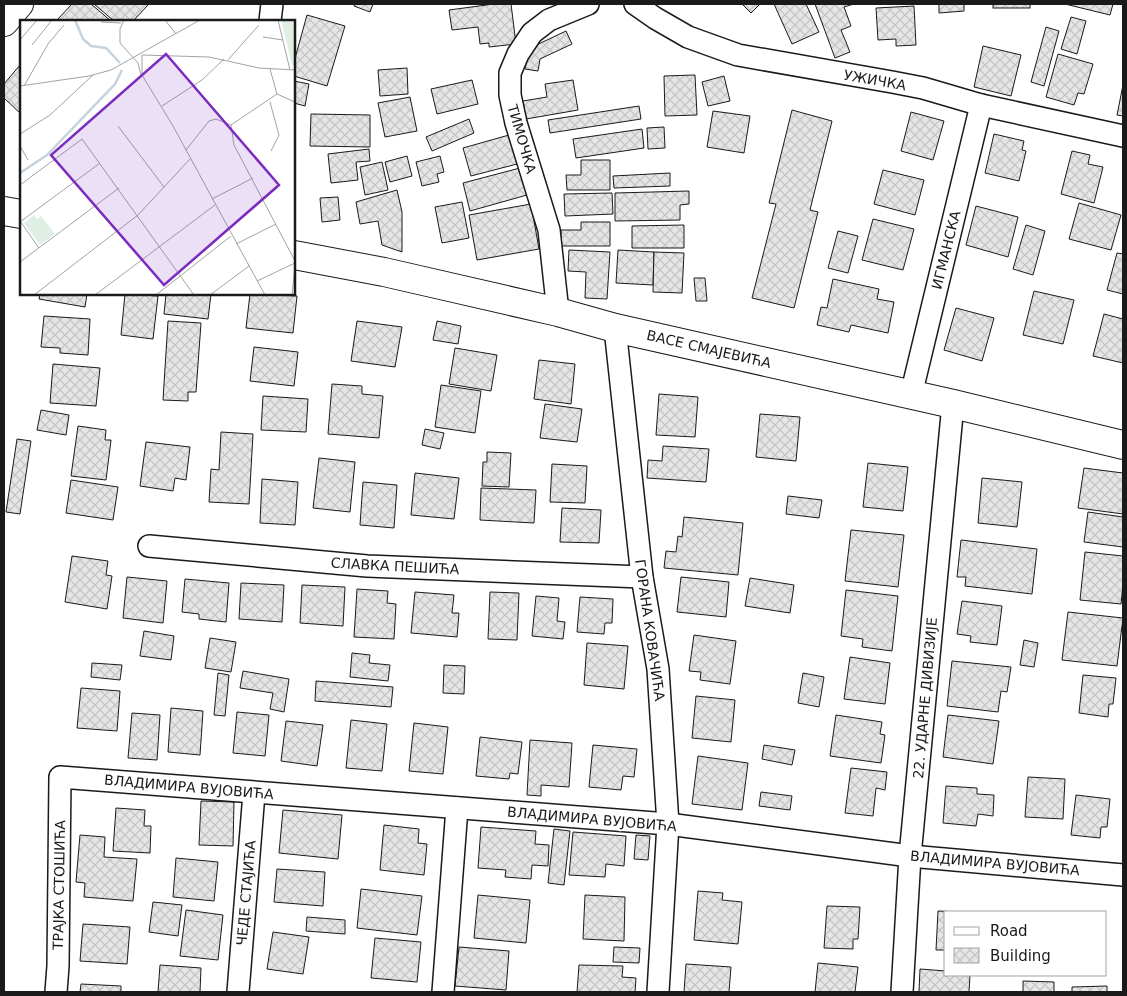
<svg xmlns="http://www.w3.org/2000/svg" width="1127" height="996" font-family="'DejaVu Sans',sans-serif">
	<defs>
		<pattern id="building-cross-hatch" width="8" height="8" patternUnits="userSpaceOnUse" patternTransform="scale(1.25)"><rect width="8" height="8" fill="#e6e6e6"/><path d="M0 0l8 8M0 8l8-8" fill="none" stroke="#c5c5c5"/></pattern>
	</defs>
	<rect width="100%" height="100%" fill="#fff"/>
	<!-- building -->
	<g fill="url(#building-cross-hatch)" stroke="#1a1a1a">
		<polygon points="72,4 91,4 111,21 59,21 57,20"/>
		<polygon points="94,4 149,4 133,21 114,21"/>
		<polygon points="355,4 373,4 370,12 354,6"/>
		<polygon points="494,4 511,4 516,44 489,47 489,43 480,44 478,27 452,30 449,10"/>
		<polygon points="742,4 760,4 751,13"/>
		<polygon points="774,4 806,4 819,32 792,44"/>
		<polygon points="815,4 854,4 844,7 851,26 841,30 850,52 835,58"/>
		<polygon points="939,4 964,4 964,11 939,13"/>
		<rect x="993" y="4" width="37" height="4"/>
		<polygon points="1065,4 1113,4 1110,15"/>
		<polygon points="914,6 916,45 896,46 896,39 878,40 876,8"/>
		<polygon points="307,15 345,26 327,86 294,76 294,62"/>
		<polygon points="1071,17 1086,21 1077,54 1061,49"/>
		<polygon points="1046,27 1059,31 1044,86 1031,82"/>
		<polygon points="566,31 572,44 540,59 538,71 525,69 528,49"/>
		<polygon points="983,46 1021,55 1011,96 974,87"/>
		<polygon points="1058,54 1093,64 1084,94 1078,93 1074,105 1046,97"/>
		<polygon points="20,65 21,66 21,114 4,98 4,84"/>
		<polygon points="407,68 408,94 380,96 378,70"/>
		<polygon points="695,75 697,115 665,116 664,76"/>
		<polygon points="724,76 730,101 708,106 702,82"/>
		<polygon points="472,80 478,104 437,114 431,89"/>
		<polygon points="573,80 578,110 526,119 523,101 547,97 545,84"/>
		<polygon points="294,81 309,84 305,106 294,103"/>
		<polygon points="1123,85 1123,116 1117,115"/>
		<polygon points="410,97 417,131 385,137 378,103"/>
		<polygon points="639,106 641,119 550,133 548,120"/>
		<polygon points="792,110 832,121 810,210 818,212 794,308 752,298 776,204 769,203"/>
		<polygon points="713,111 750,116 744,153 707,147"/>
		<polygon points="911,112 944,121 933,160 901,151"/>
		<polygon points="311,114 370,115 370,147 310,146"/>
		<polygon points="469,119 474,133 432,151 426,137"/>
		<polygon points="664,127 665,148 648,149 647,128"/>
		<polygon points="642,129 644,148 576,158 573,139"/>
		<polygon points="994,134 1024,141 1022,150 1026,151 1019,181 985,173"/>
		<polygon points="509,135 517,164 471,176 463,148"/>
		<polygon points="369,149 370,161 356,162 358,180 331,183 328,154"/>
		<polygon points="1072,151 1090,155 1088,164 1103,167 1094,203 1061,194"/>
		<polygon points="407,156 412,176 390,182 385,162"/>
		<polygon points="440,156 444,172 437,174 439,182 422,186 416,162"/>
		<polygon points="581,160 610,160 610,190 567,190 566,175 581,175"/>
		<polygon points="382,162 388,190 365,195 360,167"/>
		<polygon points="520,168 527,195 470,211 463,183"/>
		<polygon points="883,170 924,180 915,215 874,204"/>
		<polygon points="670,173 670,186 614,188 613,176"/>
		<polygon points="397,190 402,212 402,252 382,245 378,221 360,224 356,202"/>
		<polygon points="689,191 689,204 680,205 680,220 615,221 615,193"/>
		<polygon points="612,193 613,214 565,216 564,194"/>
		<polygon points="338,197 340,220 322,222 320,198"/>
		<polygon points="462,202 469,238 442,243 435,207"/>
		<polygon points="1079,203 1121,215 1111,250 1069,239"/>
		<polygon points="531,204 539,249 477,260 469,215"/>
		<polygon points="976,206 1018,217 1008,257 966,245"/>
		<polygon points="873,219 914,229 903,270 862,260"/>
		<polygon points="581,222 610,222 610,246 561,246 561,230 581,230"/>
		<polygon points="684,225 684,248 632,248 632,226"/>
		<polygon points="1026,225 1045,231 1033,275 1013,269"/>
		<polygon points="838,231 858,236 848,273 828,268"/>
		<polygon points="569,250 610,252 607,299 585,298 586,272 568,271"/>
		<polygon points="618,250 654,252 653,285 616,283"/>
		<polygon points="654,252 684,253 682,293 653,292"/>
		<polygon points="1117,253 1123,254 1123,294 1107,290"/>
		<polygon points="694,278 705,278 707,301 696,301"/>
		<polygon points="833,279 879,289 877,299 894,302 888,333 851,325 849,332 817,325 821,307 827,308"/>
		<polygon points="1034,291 1074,300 1063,344 1023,335"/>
		<polygon points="40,294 87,294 85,307 39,299"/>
		<polygon points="125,294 158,296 153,339 121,335"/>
		<polygon points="166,294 211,294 208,319 164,314"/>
		<polygon points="250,294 297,296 293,333 246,328"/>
		<polygon points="956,308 994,318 982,361 944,350"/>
		<polygon points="1104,314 1123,319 1123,363 1093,356"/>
		<polygon points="44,316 90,319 88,355 60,353 60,348 41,347"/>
		<polygon points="168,321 201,323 196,392 188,392 188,401 163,400"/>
		<polygon points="357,321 402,327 395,367 351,361"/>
		<polygon points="437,321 461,326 458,344 433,340"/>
		<polygon points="254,347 298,352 294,386 250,381"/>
		<polygon points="455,348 497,355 491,391 449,384"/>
		<polygon points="539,360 575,364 571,404 534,399"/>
		<polygon points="53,364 100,368 96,406 50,403"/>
		<polygon points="332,384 362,386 362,394 383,396 379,438 328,434"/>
		<polygon points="441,385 481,391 475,433 435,427"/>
		<polygon points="659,394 698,397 695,437 656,435"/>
		<polygon points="263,396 308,399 306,432 261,430"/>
		<polygon points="545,404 582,409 577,442 540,438"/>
		<polygon points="41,410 69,415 66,435 37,430"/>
		<polygon points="760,414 800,417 796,461 756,457"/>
		<polygon points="78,426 106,430 105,440 111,440 106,480 71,476"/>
		<polygon points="425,429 444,433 440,449 422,445"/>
		<polygon points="221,432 253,434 249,504 209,502 211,469 219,470"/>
		<polygon points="17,439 31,441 20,514 6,512"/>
		<polygon points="146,442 190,447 186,480 175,478 173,491 140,486"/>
		<polygon points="663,446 709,449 706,482 647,478 648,460 662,461"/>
		<polygon points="487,452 511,453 509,487 482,486 483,462 487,462"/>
		<polygon points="319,458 355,462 350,512 313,508"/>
		<polygon points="868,463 908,467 903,511 863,507"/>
		<polygon points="552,464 587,466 585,503 550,502"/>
		<polygon points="1084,468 1123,473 1123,514 1078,508"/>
		<polygon points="415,473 459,478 454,519 411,515"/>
		<polygon points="982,478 1022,482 1017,527 978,523"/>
		<polygon points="262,479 298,482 295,525 260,523"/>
		<polygon points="71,480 118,487 113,520 66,513"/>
		<polygon points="363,482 397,485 394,528 360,525"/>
		<polygon points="481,488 536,490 534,523 480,520"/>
		<polygon points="788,496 822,500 819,518 786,514"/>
		<polygon points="562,508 601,510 599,543 560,542"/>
		<polygon points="1088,512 1123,517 1123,547 1084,542"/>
		<polygon points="684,517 743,523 738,575 664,568 666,551 676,552 678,536 682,537"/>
		<polygon points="851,530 904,535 898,587 845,581"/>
		<polygon points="961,540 1037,549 1032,594 965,586 966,577 957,577"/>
		<polygon points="1085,552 1123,556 1123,584 1121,604 1080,600"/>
		<polygon points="72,556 108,561 106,575 112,576 107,609 65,602"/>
		<polygon points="127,577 167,581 163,623 123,618"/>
		<polygon points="681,577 729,582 726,617 677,612"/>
		<polygon points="750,578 794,585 790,613 745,606"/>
		<polygon points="185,579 229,583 226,622 199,619 199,614 182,612"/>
		<polygon points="241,583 284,585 282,622 239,619"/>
		<polygon points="302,585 345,587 343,626 300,623"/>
		<polygon points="357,589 388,591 387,603 396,604 394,639 354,637"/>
		<polygon points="846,590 898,596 892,651 862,647 863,639 841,636"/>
		<polygon points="415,592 454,595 452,613 459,613 457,637 411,633"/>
		<polygon points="490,592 519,593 517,640 488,639"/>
		<polygon points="536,596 559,598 557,621 565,622 563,639 532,636"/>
		<polygon points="580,597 613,599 612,623 605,623 604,634 577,632"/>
		<polygon points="962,601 1002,606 997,645 970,642 971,636 957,634"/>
		<polygon points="1068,612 1123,618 1117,666 1062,660"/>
		<polygon points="144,631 174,636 171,660 140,656"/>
		<polygon points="694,635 736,641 730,684 700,680 701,672 689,671"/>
		<polygon points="210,638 236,642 231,672 205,668"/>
		<polygon points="1024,640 1038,643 1034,667 1020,665"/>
		<polygon points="587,643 628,646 624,689 584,685"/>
		<polygon points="352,653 370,655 369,663 390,665 388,681 350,677"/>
		<polygon points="850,657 890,663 885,704 844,699"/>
		<polygon points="952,661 1011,667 1007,692 1001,691 998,712 947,706"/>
		<polygon points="92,663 122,665 120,680 91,677"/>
		<polygon points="444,665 465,666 464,694 443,693"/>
		<polygon points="243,671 289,679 284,712 270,709 273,693 240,688"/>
		<polygon points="218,673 229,675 225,716 214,715"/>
		<polygon points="803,673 824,677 819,707 798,703"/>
		<polygon points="1083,675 1116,678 1113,704 1109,704 1108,717 1079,713"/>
		<polygon points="316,681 393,687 391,707 315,701"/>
		<polygon points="81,688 120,691 117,731 77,728"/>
		<polygon points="696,696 735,700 731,742 692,738"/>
		<polygon points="171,708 203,711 200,755 168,752"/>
		<polygon points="237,712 269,715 265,756 233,753"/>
		<polygon points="132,713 160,715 157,760 128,758"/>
		<polygon points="836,715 882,722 880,734 885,735 881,763 830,756"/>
		<polygon points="948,715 999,721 993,764 943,757"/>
		<polygon points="351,720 387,724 382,771 346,768"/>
		<polygon points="286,721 323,725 317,766 281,761"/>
		<polygon points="414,723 448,727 443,774 409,771"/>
		<polygon points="480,737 522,742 518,774 510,773 509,779 476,776"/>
		<polygon points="530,740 572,743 569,787 541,785 541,796 527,795"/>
		<polygon points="593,745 637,749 634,777 623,776 621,790 589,787"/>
		<polygon points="764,745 795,750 792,765 762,759"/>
		<polygon points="698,756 748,763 742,810 692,804"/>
		<polygon points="851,768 887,772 885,790 876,788 873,816 845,813"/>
		<polygon points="1028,777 1065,779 1063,819 1025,817"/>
		<polygon points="946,786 977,788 977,794 994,795 993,816 978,814 976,826 943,823"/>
		<polygon points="761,792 792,796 790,810 759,806"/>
		<polygon points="1076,795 1110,799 1107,827 1101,827 1100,838 1071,835"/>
		<polygon points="201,801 234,802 233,846 199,845"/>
		<polygon points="116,808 145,810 144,826 151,826 150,853 113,851"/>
		<polygon points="283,810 342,815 338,859 279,853"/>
		<polygon points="384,825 419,829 418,843 427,844 424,875 380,870"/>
		<polygon points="481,827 536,831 535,844 549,845 548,866 532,865 531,879 505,877 506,870 478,868"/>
		<polygon points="554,829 570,831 564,885 548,883"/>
		<polygon points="573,832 626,836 624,866 606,864 605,877 569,875"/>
		<polygon points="80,835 105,837 104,857 137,859 133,901 84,897 85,883 76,882"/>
		<polygon points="636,835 650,836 648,860 634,859"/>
		<polygon points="176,858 218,862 214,901 173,897"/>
		<polygon points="277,869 325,872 323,906 274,902"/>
		<polygon points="361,889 422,896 417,935 357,928"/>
		<polygon points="698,891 723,893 722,900 742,902 738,944 694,940"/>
		<polygon points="478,895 530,900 526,943 474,938"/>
		<polygon points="585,895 625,897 624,941 583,939"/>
		<polygon points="153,902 182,905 178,936 149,932"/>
		<polygon points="827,906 860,907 858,939 853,939 853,949 824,948"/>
		<polygon points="186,910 223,915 218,960 180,956"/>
		<polygon points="938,911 963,912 946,912 946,950 936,950"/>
		<polygon points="307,917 345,920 345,934 306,931"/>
		<polygon points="83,924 130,927 127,964 80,961"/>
		<polygon points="273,932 309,937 303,974 267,969"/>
		<polygon points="375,938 421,942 417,982 371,978"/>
		<polygon points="459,947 509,951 506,990 455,986"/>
		<polygon points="614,947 640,948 639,963 613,962"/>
		<polygon points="818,963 858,967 855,992 815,992"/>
		<polygon points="686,964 731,967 729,992 684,992"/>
		<polygon points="160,965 201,968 200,992 158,992"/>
		<polygon points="579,965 623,966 622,977 636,978 635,992 577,992"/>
		<polygon points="920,969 946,971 946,975 970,975 969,992 919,992"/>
		<polygon points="1023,981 1054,982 1054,992 1023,992"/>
		<polygon points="81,984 121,986 121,992 80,992"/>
		<polygon points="1107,986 1107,992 1072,992 1072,987"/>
	</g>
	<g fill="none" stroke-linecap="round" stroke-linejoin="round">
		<defs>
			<g id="street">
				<polyline points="635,4 655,18 688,37 738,55 892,82 923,88 981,105 1123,136"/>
				<polyline points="270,21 272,4"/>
				<polyline points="558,312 549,230 516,123 510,95 510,73 518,54 532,33 549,20 588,4"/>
				<polyline points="615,328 642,577 658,669 668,824 658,992"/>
				<polyline points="911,395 981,105"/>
				<polyline points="149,546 367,566 642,577"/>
				<polyline points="56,992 58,966 60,777 668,824 910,856 1123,875"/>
				<polyline points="238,992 254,793"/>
				<polyline points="443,992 457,808"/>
				<polyline points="902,992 910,856 953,404"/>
			</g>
			<g id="secondary">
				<polyline points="4,22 19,4"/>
				<polyline points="4,211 21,214"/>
				<polyline points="294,255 384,272 558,312 615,328 953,404 1123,445"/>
			</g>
		</defs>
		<!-- street casing -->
		<use href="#street" stroke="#1a1a1a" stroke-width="24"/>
		<!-- secondary casing -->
		<use href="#secondary" stroke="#1a1a1a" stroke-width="30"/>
		<!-- street -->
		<use href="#street" stroke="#fff" stroke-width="21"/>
		<!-- secondary -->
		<use href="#secondary" stroke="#fff" stroke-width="28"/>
	</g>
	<g text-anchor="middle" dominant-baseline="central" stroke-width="4" stroke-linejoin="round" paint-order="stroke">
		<!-- street labels -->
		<g font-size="14" fill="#1a1a1a" stroke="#fff">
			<text transform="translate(875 80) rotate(10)">УЖИЧКА</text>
			<text transform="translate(522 139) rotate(74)">ТИМОЧКА</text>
			<text transform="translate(946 250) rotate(-76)">ИГМАНСКА</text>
			<text transform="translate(709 349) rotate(13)">ВАСЕ СМАЈЕВИЋА</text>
			<text transform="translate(395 566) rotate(3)">СЛАВКА ПЕШИЋА</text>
			<text transform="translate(650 630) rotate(82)">ГОРАНА КОВАЧИЋА</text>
			<text transform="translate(925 698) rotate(-85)">22. УДАРНЕ ДИВИЗИЈЕ</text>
			<text transform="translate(189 787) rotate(5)">ВЛАДИМИРА ВУЈОВИЋА</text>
			<text transform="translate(592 819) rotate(5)">ВЛАДИМИРА ВУЈОВИЋА</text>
			<text transform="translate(995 863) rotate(5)">ВЛАДИМИРА ВУЈОВИЋА</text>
			<text transform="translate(59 885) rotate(-89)">ТРАЈКА СТОШИЋА</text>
			<text transform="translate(246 893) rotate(-85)">ЧЕДЕ СТАЈИЋА</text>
		</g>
	</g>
	<!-- overview -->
	<g transform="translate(20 20)">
		<rect width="275" height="275" fill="#fff"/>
		<path d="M14,195L17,199L21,196L35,214L20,225L4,203Z" fill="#e0efe3"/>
		<path d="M261,0H275V45H272Z" fill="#e0efe3"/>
		<path fill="none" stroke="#c6d2dc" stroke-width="2.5" d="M55,0L63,19L71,26L86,28L100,43M0,153L27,135L95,64L102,50"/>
		<path fill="none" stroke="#a3a3a3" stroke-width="1" d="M104,0L100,9V23L118,43L121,55M145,0L156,14M258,0L270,50M81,2L101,3M243,17L263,20M0,20L17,0M12,25L32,0M122,35V55L153,106L245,275M122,35L189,37L239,48L275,50M208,40L239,5M250,49L257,74L275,82M0,66L69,56L91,50L180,0M4,66L28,24L44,5M250,82L259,115L251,131M142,86L182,60L204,39M211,105L214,125L275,241M211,105L257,74M98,106L144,167M0,114L30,95L73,55M0,126L8,140M166,130L189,101L196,99L211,105M0,165L62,119L174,275M192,179L233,158M0,201L19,228M0,202L80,143M216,224L256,204M0,242L99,168M237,261L275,243M14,275L118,195L170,139M75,275L195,185M136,275L211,216M190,275L229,246M272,275L275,247"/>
		<path fill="#7b2cbf" fill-opacity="0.15" stroke="#7b2cbf" stroke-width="2.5" d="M146,34L259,165L144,265L31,135Z"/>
		<rect width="275" height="275" fill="none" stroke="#1a1a1a" stroke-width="2.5"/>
	</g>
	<!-- border -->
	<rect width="1127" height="996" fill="none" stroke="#1a1a1a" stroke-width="10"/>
	<!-- legend -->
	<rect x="944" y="911" width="162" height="65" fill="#ffffff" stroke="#a3a3a3"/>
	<rect x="954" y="927" width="25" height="8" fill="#ffffff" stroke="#a3a3a3"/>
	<text x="990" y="936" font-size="15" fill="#1a1a1a">Road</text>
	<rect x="954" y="948" width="25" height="15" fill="url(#building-cross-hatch)" stroke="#a3a3a3"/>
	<text x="990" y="961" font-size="15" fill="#1a1a1a">Building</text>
</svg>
